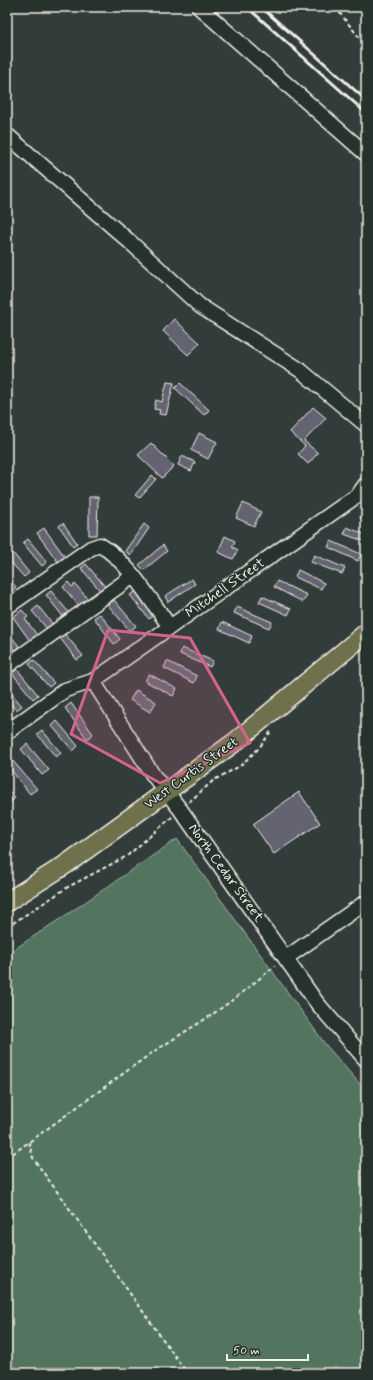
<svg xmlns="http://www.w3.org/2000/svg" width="373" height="1380" font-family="Mynerve,sans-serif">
	<rect width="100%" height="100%" fill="#323d3b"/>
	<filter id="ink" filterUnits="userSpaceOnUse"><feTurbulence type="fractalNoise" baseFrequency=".025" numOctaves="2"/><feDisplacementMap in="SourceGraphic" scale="8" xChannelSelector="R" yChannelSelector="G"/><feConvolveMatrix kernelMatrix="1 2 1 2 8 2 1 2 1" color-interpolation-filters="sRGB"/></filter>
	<g filter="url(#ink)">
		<!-- green -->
		<polygon fill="#53755f" stroke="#a4b3a4" points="177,839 325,1044 366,1091 366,1373 7,1373 7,954 78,907"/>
		<!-- building -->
		<g fill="#636471" stroke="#f4f1e8">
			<polygon points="174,319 200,343 188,355 163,331"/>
			<polygon points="167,382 174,383 166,415 159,414 160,410 154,409 156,400 162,402"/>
			<polygon points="180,383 209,410 204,415 175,388"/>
			<polygon points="313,407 326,418 304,441 318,453 308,464 298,454 305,446 290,432"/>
			<polygon points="199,433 217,442 208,459 191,450"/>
			<polygon points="151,443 174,466 162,478 138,455"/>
			<polygon points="182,456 195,462 191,471 178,465"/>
			<polygon points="152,475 156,479 139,498 135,495"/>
			<polygon points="89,497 98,497 97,535 89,535"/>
			<polygon points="243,503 261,512 254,526 236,518"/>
			<polygon points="362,511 366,512 366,520 360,518"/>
			<polygon points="63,523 77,543 73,546 59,526"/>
			<polygon points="144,524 149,528 131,555 125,551"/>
			<polygon points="347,527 366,535 366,542 344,534"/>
			<polygon points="44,528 65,557 58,562 37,533"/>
			<polygon points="225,536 235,541 232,547 238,550 233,559 218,552"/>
			<polygon points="28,539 47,562 42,566 23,543"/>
			<polygon points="331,541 361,554 358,561 328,547"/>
			<polygon points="163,545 167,551 144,570 139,565"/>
			<polygon points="13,553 29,573 24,577 7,558"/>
			<polygon points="314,555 345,568 342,574 311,562"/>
			<polygon points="86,564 107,589 102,593 81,568"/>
			<polygon points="298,570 324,583 321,589 295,577"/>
			<polygon points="7,577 16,587 10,592 7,588"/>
			<polygon points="192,579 195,584 168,602 165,596"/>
			<polygon points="277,581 307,595 303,602 274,587"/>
			<polygon points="68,582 72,587 75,584 88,599 79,606 63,587"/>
			<polygon points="51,591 70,614 65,619 46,595"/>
			<polygon points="136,591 154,615 149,619 130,595"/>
			<polygon points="262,596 291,609 288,615 259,602"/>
			<polygon points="114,600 136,626 130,631 108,605"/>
			<polygon points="38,606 55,627 49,631 32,611"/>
			<polygon points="237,607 272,622 269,628 234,613"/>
			<polygon points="22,610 28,617 25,619 40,639 33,645 13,617"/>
			<polygon points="100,614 120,639 114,644 94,618"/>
			<polygon points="222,622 252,636 249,643 219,629"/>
			<polygon points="7,631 22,650 17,654 7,641"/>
			<polygon points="65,634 83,656 77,660 60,638"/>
			<polygon points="182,648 213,661 210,667 180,654"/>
			<polygon points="34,660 54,683 49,687 29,664"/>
			<polygon points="167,661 197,676 194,683 164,668"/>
			<polygon points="17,669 38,695 33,699 12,673"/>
			<polygon points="149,674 177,689 173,696 145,681"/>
			<polygon points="7,688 22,706 16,710 7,699"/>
			<polygon points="136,690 156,702 150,712 130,700"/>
			<polygon points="71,703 93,734 87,739 65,708"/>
			<polygon points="57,721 78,746 73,751 52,726"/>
			<polygon points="42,730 61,753 56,757 37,734"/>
			<polygon points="27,744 49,770 42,775 21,749"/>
			<polygon points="12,760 37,789 30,794 7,765"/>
			<polygon points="7,788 15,798 10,803 7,800"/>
			<polygon points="299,792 320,823 274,854 253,824"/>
		</g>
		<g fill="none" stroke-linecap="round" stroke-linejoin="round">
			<defs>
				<g id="minor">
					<polyline points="199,7 366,154"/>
					<polyline points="7,135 130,242 200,306 300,370 366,425"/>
					<path d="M7,607L91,548L100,545C128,561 151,601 170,627"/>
					<polyline points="7,666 133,576"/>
					<polyline points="93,681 153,775 180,809 317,1003 366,1060"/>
					<polyline points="7,732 65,690 93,681 358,495 366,484"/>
					<polyline points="286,958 366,902"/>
				</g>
				<polyline id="major" points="7,902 65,865 235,742 366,633"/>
			</defs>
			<!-- minor casing -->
			<use href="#minor" stroke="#f4f1e8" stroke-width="17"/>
			<!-- major casing -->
			<use href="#major" stroke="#f4f1e8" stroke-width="21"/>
			<!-- path -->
			<g stroke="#f4f1e8" stroke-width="2" stroke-dasharray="4 3" stroke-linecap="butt">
				<polyline points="335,7 366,46"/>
				<polyline points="189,802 214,780 240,766 259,748 272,730"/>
				<polyline points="7,927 68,887 127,856 172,817"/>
				<polyline points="29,1142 33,1158 187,1373"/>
				<polyline points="7,1158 153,1052 210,1016 234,999 275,966"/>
			</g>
			<!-- minor -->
			<use href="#minor" stroke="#26332d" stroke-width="14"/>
			<!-- major -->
			<use href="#major" stroke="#6e714b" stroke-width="18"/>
			<!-- rail -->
			<g stroke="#f4f1e8" stroke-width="3">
				<polyline points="247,7 366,113"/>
				<polyline points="261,7 366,100"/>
			</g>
		</g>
	</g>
	<!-- marked area -->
	<path fill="#d4648c" fill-opacity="0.2" stroke="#d4648c" stroke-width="3" stroke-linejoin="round" d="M108,630L190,638L250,743L160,783L71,734Z"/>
	<g text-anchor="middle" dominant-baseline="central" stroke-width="3" stroke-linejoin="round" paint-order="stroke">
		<!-- street labels -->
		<g font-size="14" fill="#f4f1e8" stroke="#26332d">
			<text transform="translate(225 588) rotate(-35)">Mitchell Street</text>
			<text transform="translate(191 773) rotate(-36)">West Curtis Street</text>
			<text transform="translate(226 873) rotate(54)">North Cedar Street</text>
		</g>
	</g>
	<!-- margin -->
	<rect width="373" height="1380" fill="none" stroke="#26332d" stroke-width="24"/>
	<rect x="12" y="12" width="349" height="1356" fill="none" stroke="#f4f1e8" stroke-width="1.5" filter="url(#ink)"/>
	<!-- scale -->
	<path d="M227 1354v6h81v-6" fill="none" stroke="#f4f1e8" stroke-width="2"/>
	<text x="233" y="1354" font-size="12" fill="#f4f1e8" stroke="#26332d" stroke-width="3" paint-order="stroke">50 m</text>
</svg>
